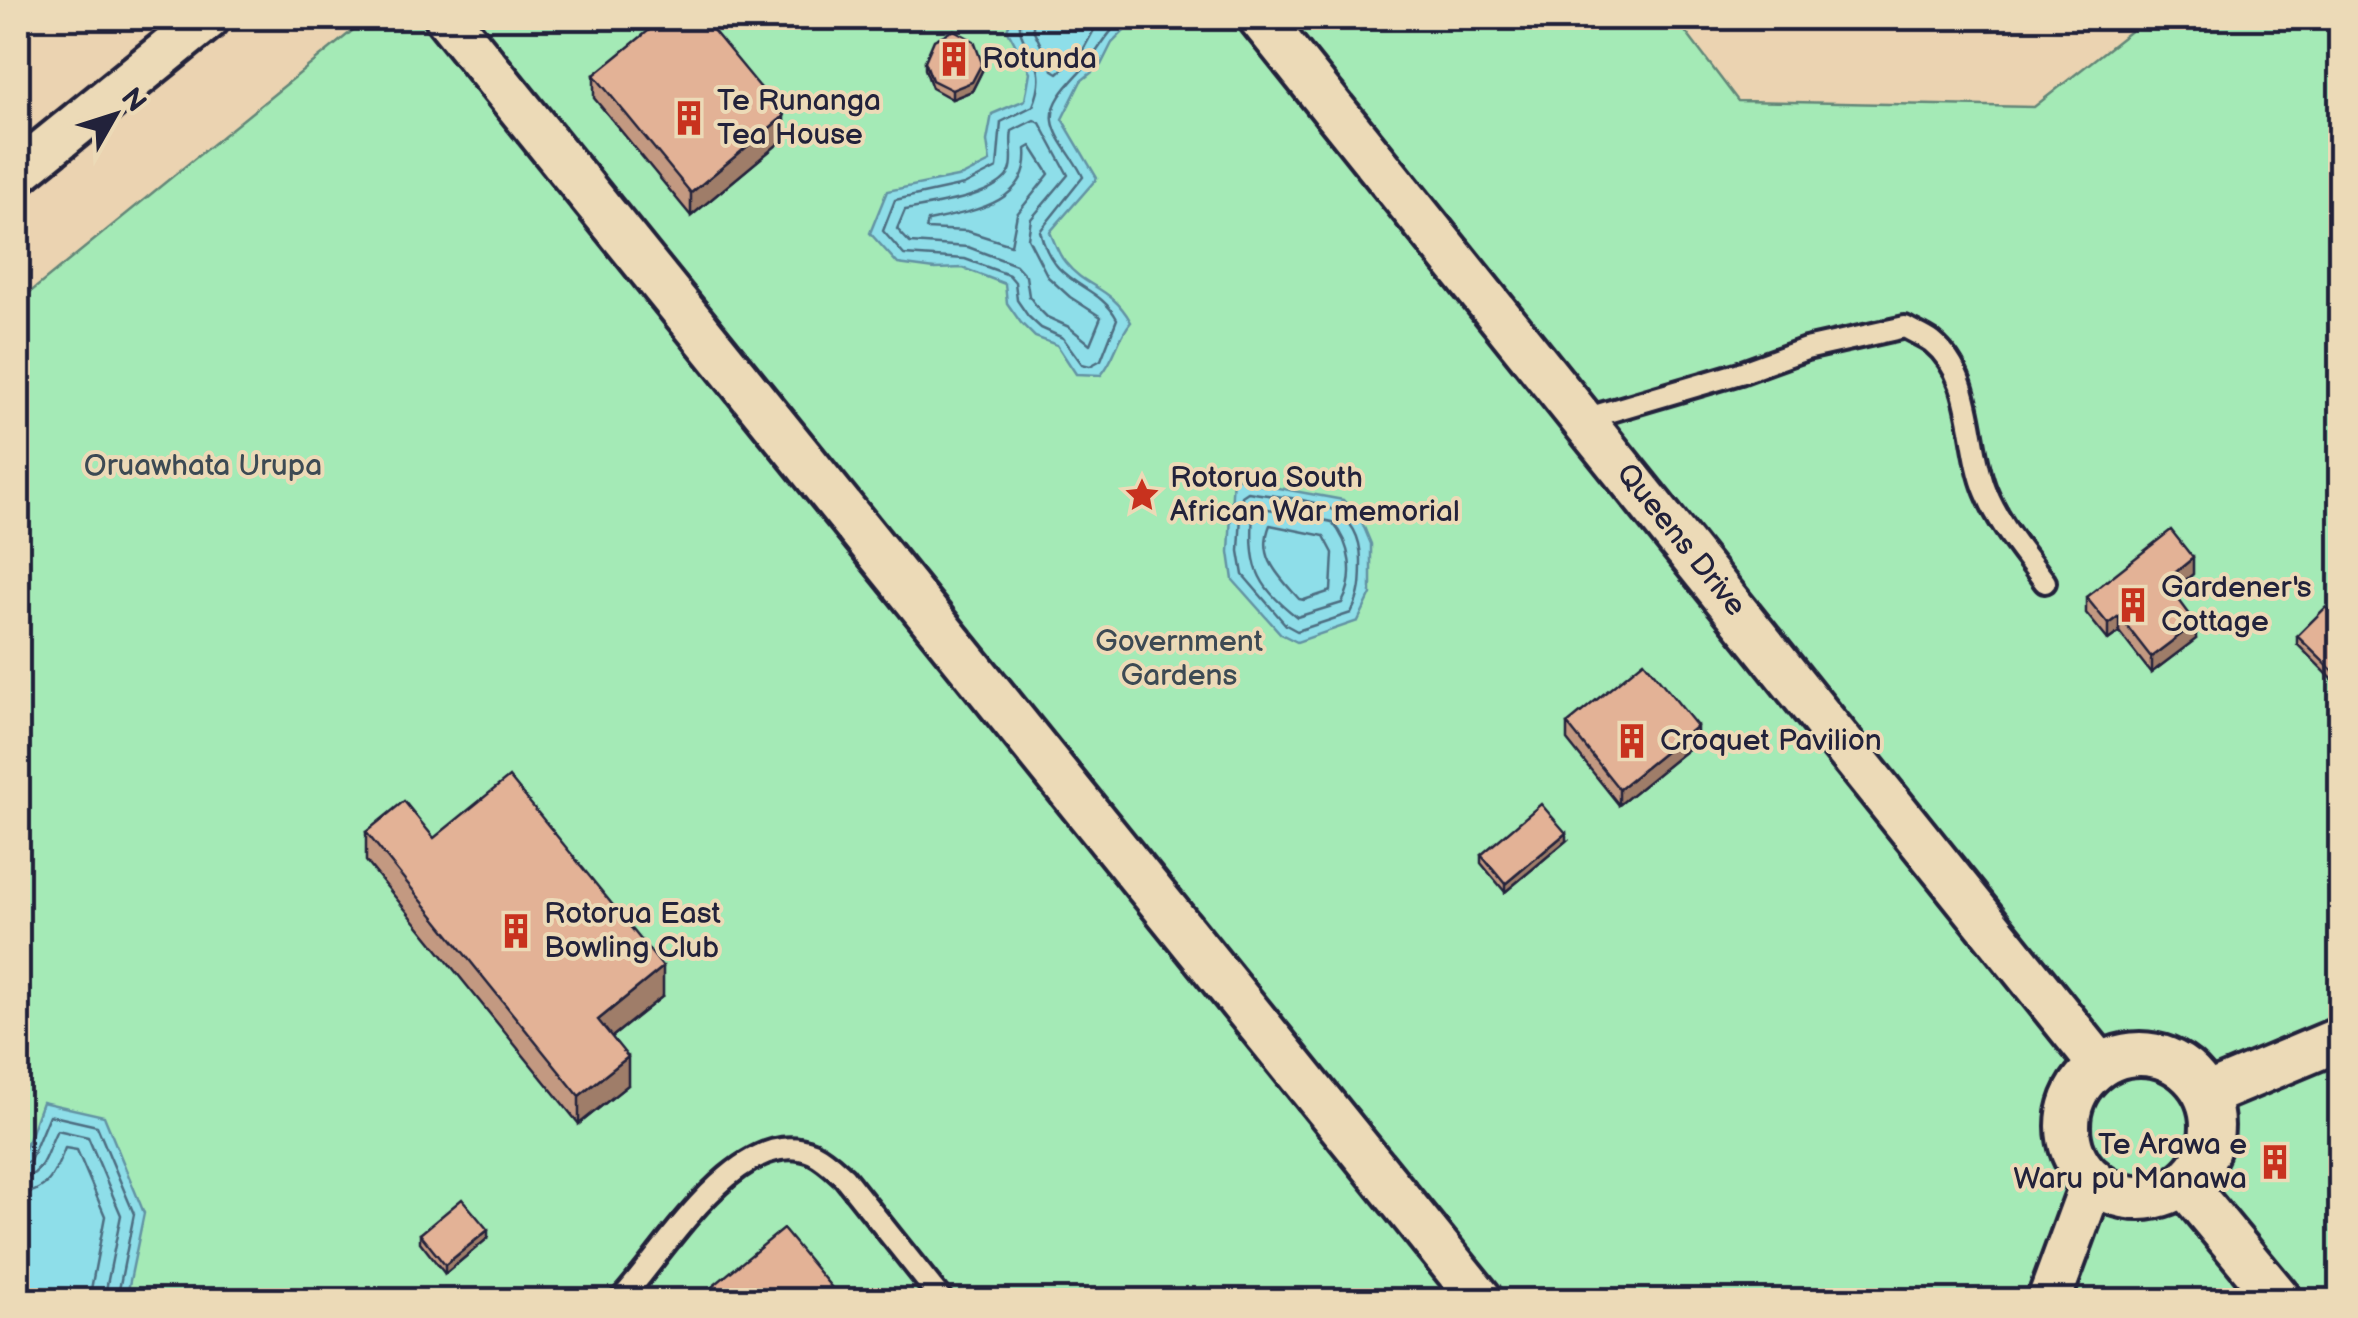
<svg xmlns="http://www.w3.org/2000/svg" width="2358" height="1318" font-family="'Balsamiq Sans',sans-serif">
	<rect width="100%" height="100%" fill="#ebd3b1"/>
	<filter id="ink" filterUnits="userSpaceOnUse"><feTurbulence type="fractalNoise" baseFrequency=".01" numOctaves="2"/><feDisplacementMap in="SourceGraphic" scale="20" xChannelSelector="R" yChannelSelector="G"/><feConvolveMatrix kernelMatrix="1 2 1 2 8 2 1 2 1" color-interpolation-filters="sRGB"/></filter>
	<g filter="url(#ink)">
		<!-- green -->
		<polygon fill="#a4eab6" stroke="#638678" stroke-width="2.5" points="368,18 1675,18 1738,101 2034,107 2147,18 2340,18 2340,1300 18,1300 18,302"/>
		<!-- water -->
		<g fill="#8edee9" stroke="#6393a3" stroke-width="2.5">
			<path d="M1012,18H1137L1112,43L1101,65L1081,81L1062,119L1097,178L1050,232C1054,241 1058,254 1065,262C1086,289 1110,285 1131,322C1117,339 1115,359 1101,375L1076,374L1057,345L1035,337L1021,323L1007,303L1005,284L963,268L935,269L898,264L870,233L887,191L962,176L990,162L987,141L992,114L1025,100L1030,72L1007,29Z"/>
			<polygon points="1233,475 1246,482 1343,500 1361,520 1371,544 1371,594 1358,621 1297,642 1281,634 1233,580 1229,552"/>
			<polygon points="42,1102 104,1116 144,1213 126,1300 18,1300 18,1168"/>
		</g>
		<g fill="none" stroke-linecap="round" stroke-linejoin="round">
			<!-- shore -->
			<g stroke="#4d6d81" stroke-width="2.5">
				<path d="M1020,18C1016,53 1054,56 1033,106L1001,122L997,168L964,185L895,200L883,231L904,255L965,259L1009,275L1015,282L1017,300L1028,316L1041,328L1063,338L1082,364L1090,366L1101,360L1117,319C1097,281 1054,289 1040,231L1083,177C1076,160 1055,139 1053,121C1049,96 1083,73 1094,55C1104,41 1110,30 1123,18"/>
				<polyline points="1033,18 1033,29 1053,70 1058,73 1083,50 1094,30 1105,18"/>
				<path d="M1034,120L1040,123L1068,175L1031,219L1028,238L1048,277L1070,297L1101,317L1090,344L1069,327L1047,317L1038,308L1029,296L1026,276L1016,265L968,247L910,243L897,229L905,210C930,205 998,197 1010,171C1015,159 1009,144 1012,131Z"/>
				<path d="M1031,146L1049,174L1017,214L1011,245L967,231L926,229L928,221C970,212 1031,204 1026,149Z"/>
				<path d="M1248,492C1296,501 1360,496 1361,560C1361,581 1361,594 1351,613L1297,631L1286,625L1243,575L1239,551L1242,496Z"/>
				<path d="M1259,507L1332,522C1351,544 1356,577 1342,603L1297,617C1253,583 1250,564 1253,511Z"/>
				<path d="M1270,525L1324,536L1333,553L1331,591L1304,600L1299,599C1279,576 1257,557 1270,525Z"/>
				<polyline points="18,1166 30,1161 49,1115 97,1126 134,1214 117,1300"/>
				<path d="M18,1179C45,1177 46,1150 57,1130L88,1137L121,1215L104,1300"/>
				<path d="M18,1194C48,1193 55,1173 65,1148L77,1150L105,1216L89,1300"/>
			</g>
			<defs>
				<g id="lane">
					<path d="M1584,419L1740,373L1806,349L1905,327C1913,332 1924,336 1932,342C1976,378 1966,444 1986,492C1999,525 2024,553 2045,582"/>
					<path d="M620,1300C661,1258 739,1121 813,1153C825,1159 834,1168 844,1177L942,1300"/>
				</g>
				<g id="street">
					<polyline points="447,18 1481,1300"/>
					<polyline points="1260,18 2100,1065"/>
					<polyline points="18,172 208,18"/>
					<circle cx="2140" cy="1126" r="72"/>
					<polyline points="2206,1095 2340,1039"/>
					<polyline points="2184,1184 2280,1300"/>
					<polyline points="2049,1300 2093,1180"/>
				</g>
			</defs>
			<!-- lane casing -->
			<use href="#lane" stroke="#22223b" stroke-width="28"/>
			<!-- street casing -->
			<use href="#street" stroke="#22223b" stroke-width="50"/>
			<!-- lane -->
			<use href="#lane" stroke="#ecdab7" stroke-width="20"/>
			<!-- street -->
			<use href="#street" stroke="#ecdab7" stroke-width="42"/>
		</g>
		<!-- wall -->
		<g fill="#c39981" stroke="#22223b" stroke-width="2.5">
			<polygon points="925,61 982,71 972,91 952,99 932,88 925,69"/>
			<polygon points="594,75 784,139 691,216 594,98"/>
			<polygon points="2193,574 2172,591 2196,639 2151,673 2119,632 2108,640 2086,613 2086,597"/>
			<polygon points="2340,621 2340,682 2338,685 2297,644 2297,636"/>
			<polygon points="1567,724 1697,742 1619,805 1567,740"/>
			<polygon points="366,832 434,838 663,996 612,1037 628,1085 579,1124 366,861"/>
			<polygon points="1566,841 1505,892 1481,863 1481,855"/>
			<polygon points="2267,1155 2282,1161 2276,1169 2267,1163"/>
			<polygon points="420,1234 488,1238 445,1274 420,1242"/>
		</g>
		<!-- shaded-wall -->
		<g fill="#9f7d69" stroke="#22223b" stroke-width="2.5">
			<polygon points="982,63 982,71 972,91 952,99 952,90"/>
			<polygon points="784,116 784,139 691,216 691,193"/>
			<polygon points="2193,558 2193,574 2165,597 2165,581"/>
			<polygon points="2119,616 2119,632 2108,640 2108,624"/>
			<polygon points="2196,623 2196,639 2151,673 2151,657"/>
			<polygon points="1697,726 1697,742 1619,805 1619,789"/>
			<polygon points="1566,833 1566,841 1505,892 1505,884"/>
			<polygon points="663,967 663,996 598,1048 598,1020"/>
			<polygon points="628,1057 628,1085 579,1124 579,1096"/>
			<polygon points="2282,1153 2282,1161 2276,1169 2276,1161"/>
			<polygon points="488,1230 488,1238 445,1274 445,1265"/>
		</g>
		<!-- building -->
		<g fill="#e3b296" stroke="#22223b" stroke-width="2.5">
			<polygon points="664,18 703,18 784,116 691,193 594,75"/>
			<polygon points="954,30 974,41 982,63 972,82 952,90 932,80 925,61 934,40"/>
			<polygon points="2171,530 2193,558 2165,581 2196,623 2151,657 2119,616 2108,624 2086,597"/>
			<polygon points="2326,607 2340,621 2340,674 2338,676 2297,636"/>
			<polygon points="1644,661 1697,726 1619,789 1567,724"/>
			<polygon points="509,777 663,967 598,1020 628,1057 579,1096 366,832 404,801 434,838"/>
			<polygon points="1541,804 1566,833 1505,884 1481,855"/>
			<polygon points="2274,1146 2282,1153 2276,1161 2267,1155"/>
			<polygon points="462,1199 488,1230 445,1265 420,1234"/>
			<polygon points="783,1229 842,1300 696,1300"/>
		</g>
	</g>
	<!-- icons -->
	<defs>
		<symbol id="building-bare" viewBox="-9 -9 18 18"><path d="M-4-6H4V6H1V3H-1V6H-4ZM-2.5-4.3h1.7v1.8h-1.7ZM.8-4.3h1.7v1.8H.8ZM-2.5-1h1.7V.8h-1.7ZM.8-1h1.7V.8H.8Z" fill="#c8321e" stroke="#ecdab7" stroke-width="2.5" paint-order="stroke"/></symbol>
		<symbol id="sight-bare" viewBox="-9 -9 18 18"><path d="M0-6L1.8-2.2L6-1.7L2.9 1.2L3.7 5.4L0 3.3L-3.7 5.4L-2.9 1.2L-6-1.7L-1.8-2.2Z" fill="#c8321e" stroke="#ecdab7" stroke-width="2.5" paint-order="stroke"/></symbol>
	</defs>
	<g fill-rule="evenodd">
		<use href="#building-bare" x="929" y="34" width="50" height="50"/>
		<use href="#building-bare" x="664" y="93" width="50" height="50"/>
		<use href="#sight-bare" x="1117" y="470" width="50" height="50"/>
		<use href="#building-bare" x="2108" y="580" width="50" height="50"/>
		<use href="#building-bare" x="1607" y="716" width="50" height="50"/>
		<use href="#building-bare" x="491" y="906" width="50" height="50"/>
		<use href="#building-bare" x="2250" y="1137" width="50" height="50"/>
	</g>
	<g text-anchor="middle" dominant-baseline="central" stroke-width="8" stroke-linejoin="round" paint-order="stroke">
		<!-- poi labels -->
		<g font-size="30" fill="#22223b" stroke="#ecdab7" text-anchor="start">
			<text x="982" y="59">Rotunda</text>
			<text x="717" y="101">Te Runanga<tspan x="717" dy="34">Tea House</tspan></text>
			<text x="1170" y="478">Rotorua South<tspan x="1170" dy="34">African War memorial</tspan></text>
			<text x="2161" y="588">Gardener's<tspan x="2161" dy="34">Cottage</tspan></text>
			<text x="1660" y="741">Croquet Pavilion</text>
			<text x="544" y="914">Rotorua East<tspan x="544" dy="34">Bowling Club</tspan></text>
			<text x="2247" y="1145" text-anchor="end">Te Arawa e<tspan x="2247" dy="34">Waru pu Manawa</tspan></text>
		</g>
		<!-- park labels -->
		<g font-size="30" fill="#3c4a54" stroke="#ecdab7">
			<text x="203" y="466">Oruawhata Urupa</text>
			<text x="1179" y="642">Government<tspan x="1179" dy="34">Gardens</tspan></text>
		</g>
		<!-- street labels -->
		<g font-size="30" fill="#22223b" stroke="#ecdab7">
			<text transform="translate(1681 540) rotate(51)">Queens Drive</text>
		</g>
	</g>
	<!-- margin -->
	<rect width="2358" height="1318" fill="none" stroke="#ecdab7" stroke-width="60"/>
	<rect x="30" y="30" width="2298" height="1258" fill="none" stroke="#22223b" stroke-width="4" filter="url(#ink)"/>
	<!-- north arrow -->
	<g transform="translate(115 115) rotate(51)" stroke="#ecdab7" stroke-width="8" paint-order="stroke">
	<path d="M0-8L18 38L0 25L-18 38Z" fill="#22223b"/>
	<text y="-15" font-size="28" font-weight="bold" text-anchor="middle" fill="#22223b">N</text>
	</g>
</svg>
